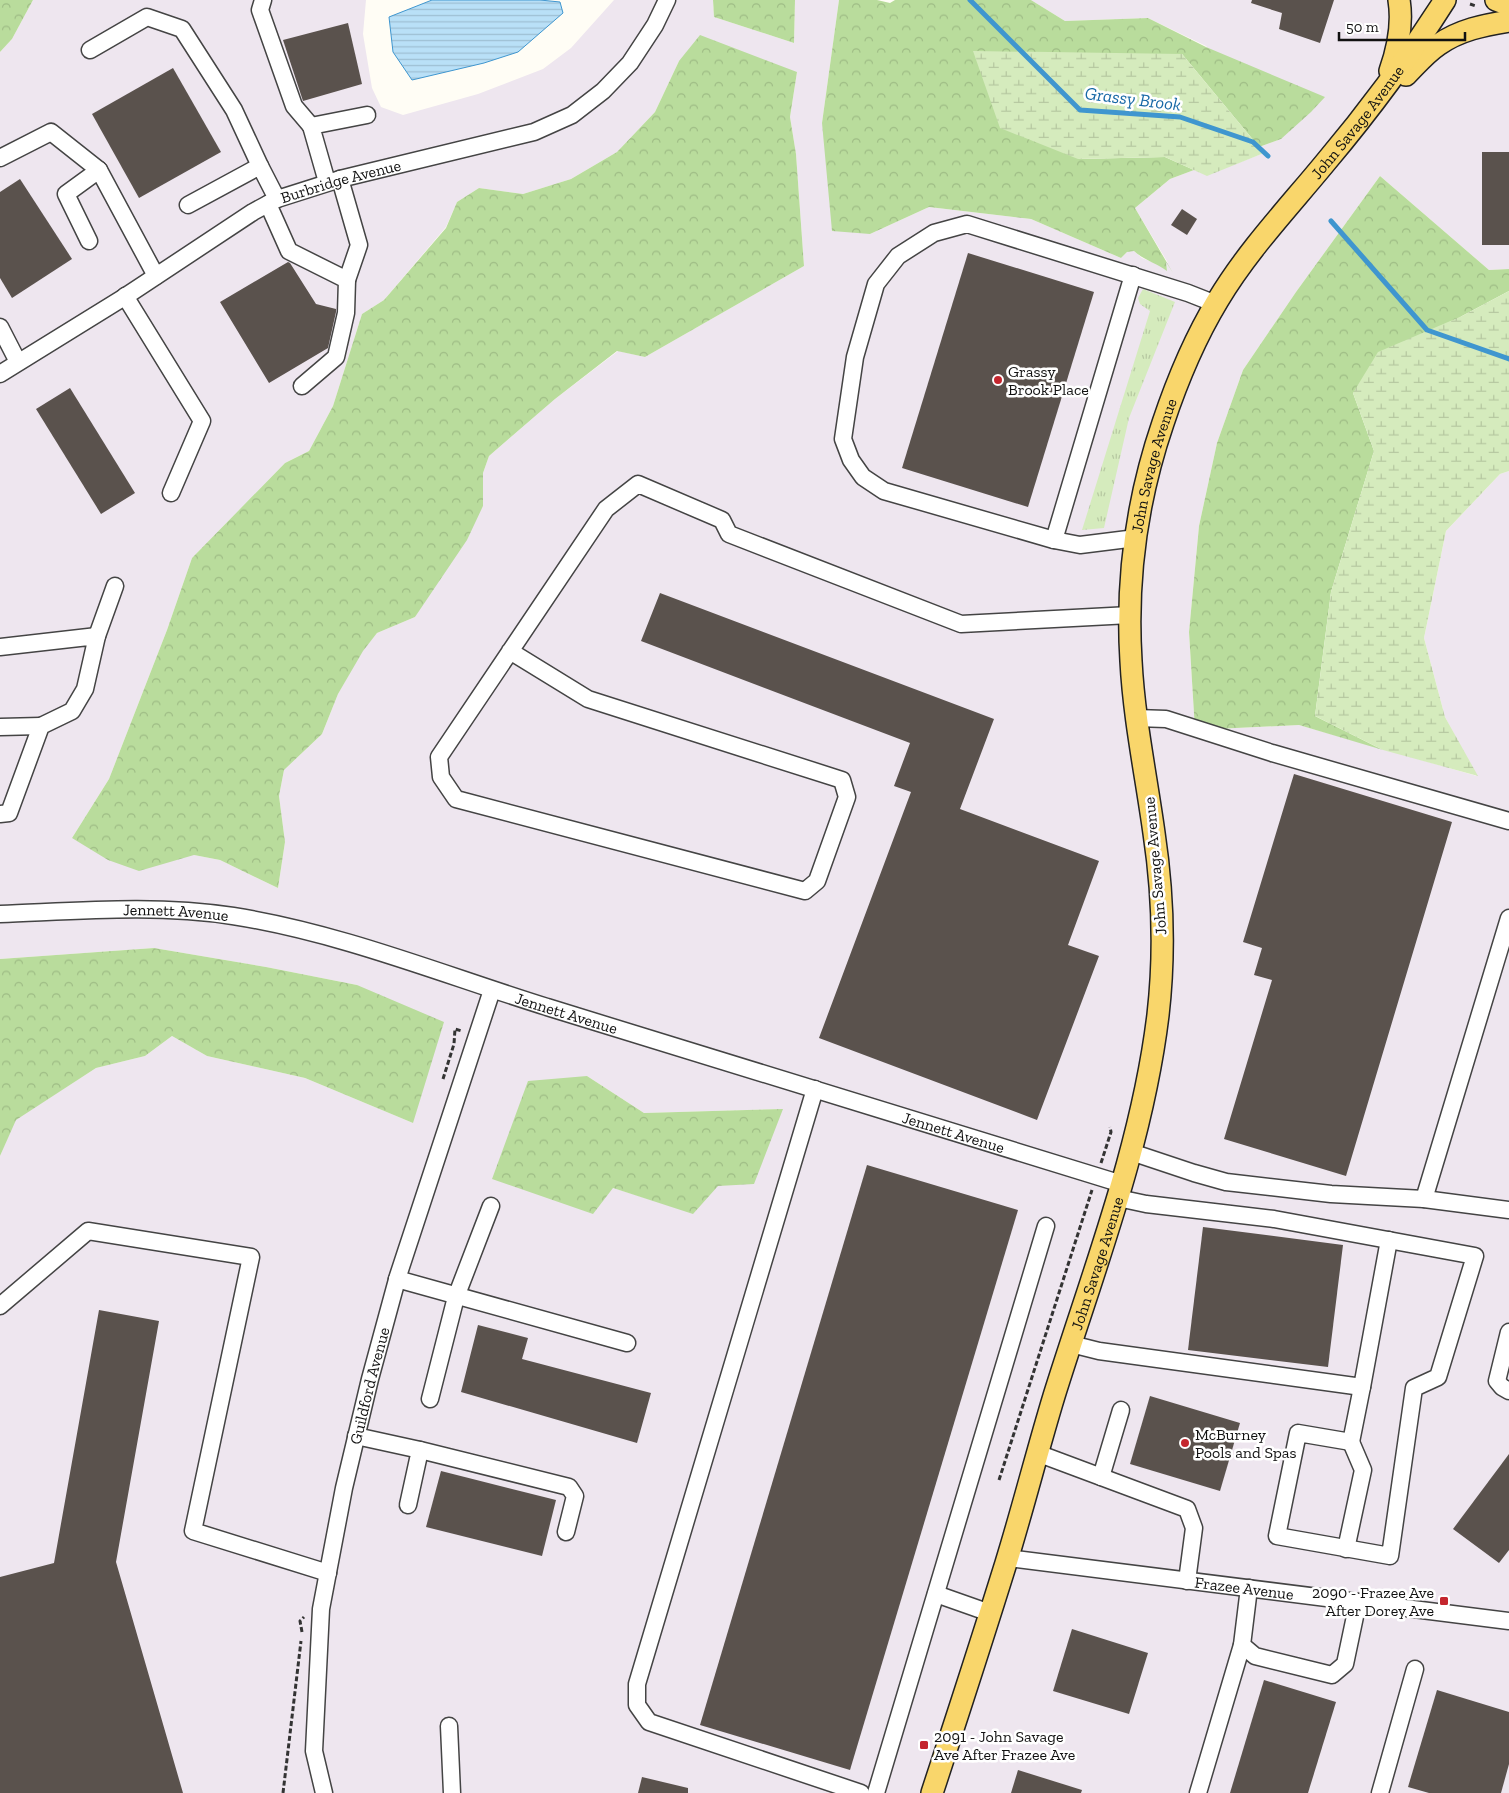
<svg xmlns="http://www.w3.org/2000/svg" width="1509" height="1793" font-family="'Zilla Slab',serif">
	<defs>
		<pattern id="grass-tufts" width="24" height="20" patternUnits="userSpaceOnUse" patternTransform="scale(1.25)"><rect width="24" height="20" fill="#d5ebbd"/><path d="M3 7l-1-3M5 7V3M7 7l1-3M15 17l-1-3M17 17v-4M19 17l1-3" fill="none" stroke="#b6c8a1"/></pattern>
		<pattern id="forest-crowns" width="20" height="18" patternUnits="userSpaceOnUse" patternTransform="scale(1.25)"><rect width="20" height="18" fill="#b9dc9c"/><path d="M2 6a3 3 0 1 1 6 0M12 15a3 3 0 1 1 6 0" fill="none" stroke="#9ebc85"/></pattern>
		<pattern id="wetland-marsh" width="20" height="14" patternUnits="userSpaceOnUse" patternTransform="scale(1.25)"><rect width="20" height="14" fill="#d5ebbd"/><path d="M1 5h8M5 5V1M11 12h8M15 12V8" fill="none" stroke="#b6c8a1"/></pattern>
		<pattern id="water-rules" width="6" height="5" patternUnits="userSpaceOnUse" patternTransform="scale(1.25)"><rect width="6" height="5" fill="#b9e0f7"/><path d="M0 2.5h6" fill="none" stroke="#9ebfd3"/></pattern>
	</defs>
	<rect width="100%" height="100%" fill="#fffdf5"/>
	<!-- industrial -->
	<path fill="#eee6ef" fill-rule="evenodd" d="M33,0H366L363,34L372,88L381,107L403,115L478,94L543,69L571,48L614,0H713L714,17L794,43L795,0H839L822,123L870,234L929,207L1031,219L1121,258L1127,252L1134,251L1142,258L1157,264L1167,270L1165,261L1168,263L1135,208L1170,179L1194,170L1207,175L1264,153L1259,147L1281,139L1206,46L1148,18L1065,21L1031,0H1509V269L1489,270L1380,176L1296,292L1243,370L1217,443L1199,526L1189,632L1195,730L1299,725L1477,776L1445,717L1424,638L1446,531L1500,474L1509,471V1793H0V1156L15,1120L96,1068L145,1056L172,1036L207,1056L305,1078L413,1123L357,985L266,967L154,948L0,959V52L12,39ZM679,61L797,72L790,117L796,154L804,266L645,357L618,351L555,399L489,456L483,473V506L415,617L377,633L362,651L338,694L322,734L284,770L279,796L285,842L278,888L220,860L194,855L72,838L109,779L167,630L192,558L285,463L309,451L333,406L362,314L384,300L446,227L457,202L479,188L523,194L571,179L617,152L655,112ZM587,1076L644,1113L782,1109L693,1213L613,1188Z"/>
	<!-- grass -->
	<polygon fill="url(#grass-tufts)" points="1143,289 1175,302 1129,418 1104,528 1082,530 1150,311 1140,304 1138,298"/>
	<!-- forest -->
	<g fill="url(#forest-crowns)">
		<polygon points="0,0 33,0 12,39 0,52"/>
		<polygon points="713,0 795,0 794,43 714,17"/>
		<path d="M839,0H877L890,3L895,0H1031L1065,21L1148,18L1206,47L1325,97L1311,112L1281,139L1259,147L1182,54L1078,159L1165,157L1194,170L1170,179L1135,208L1173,273L1166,262L1167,271C1156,263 1144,260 1134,251L1127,252L1121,258L1031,219L929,207L870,234L832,231L822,123Z"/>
		<polygon points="700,35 797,72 790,117 796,154 804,266 645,357 617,351 555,399 489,456 483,473 483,506 467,540 415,617 377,633 363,651 338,694 322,734 284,770 279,796 285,842 278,888 220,860 194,855 139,871 108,860 72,838 109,779 167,630 192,558 285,463 309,451 333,406 362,314 384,300 446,228 457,202 479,188 523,194 571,179 617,152 655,112 679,61"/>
		<polygon points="1380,176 1489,270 1509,269 1509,291 1462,316 1353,393 1374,451 1331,592 1315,716 1383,750 1299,725 1195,730 1189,632 1199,526 1217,443 1243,370 1296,292"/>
		<polygon points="154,948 266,967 357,985 444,1022 413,1123 305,1078 207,1056 172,1036 145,1056 96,1068 16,1120 0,1156 0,959"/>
		<polygon points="587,1076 644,1113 783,1109 754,1184 718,1186 693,1214 613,1188 593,1214 492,1179 528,1081"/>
	</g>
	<!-- wetland -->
	<g fill="url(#wetland-marsh)">
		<polygon points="973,51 1182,54 1264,153 1207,176 1165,157 1078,159 1000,128"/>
		<polygon points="1509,291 1509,471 1500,474 1446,531 1424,638 1445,717 1478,776 1383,750 1315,716 1331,592 1374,451 1353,393 1378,352 1462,316"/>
	</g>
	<!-- water -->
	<polygon fill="url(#water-rules)" stroke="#3f96cf" points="432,0 540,0 560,2 563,13 518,52 484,63 412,80 393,52 389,17"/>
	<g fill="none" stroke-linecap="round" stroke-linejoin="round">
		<!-- stream -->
		<g stroke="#3f96cf" stroke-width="5">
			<polyline points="970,0 1080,110 1180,117 1253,142 1268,156"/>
			<polyline points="1331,221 1427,330 1509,359"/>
		</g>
	</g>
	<!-- building -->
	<g fill="#5a524d">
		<polygon points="1252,0 1334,0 1320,43 1279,29 1282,13 1251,3"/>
		<polygon points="348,23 362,84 303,101 283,40"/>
		<polygon points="173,68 221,152 139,198 92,114"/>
		<rect x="1482" y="152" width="27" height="93"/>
		<polygon points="20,179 72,259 12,298 0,278 0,192"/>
		<polygon points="1182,209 1197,219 1187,235 1171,225"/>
		<polygon points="968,253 1094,292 1028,507 902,468"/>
		<polygon points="288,262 290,263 316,304 336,309 336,312 328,348 269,383 220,302"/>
		<polygon points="70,388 135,493 101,514 36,409"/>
		<polygon points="660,593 994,719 960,809 1099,861 1068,945 1099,956 1037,1120 819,1038 911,792 894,786 910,743 641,641"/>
		<polygon points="1294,774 1452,822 1346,1176 1224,1139 1272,980 1254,975 1262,948 1243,942"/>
		<polygon points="867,1165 1018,1210 850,1770 700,1725"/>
		<polygon points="1203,1227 1343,1245 1328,1367 1188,1350"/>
		<polygon points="99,1310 159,1321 116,1562 183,1793 0,1793 0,1577 54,1563"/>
		<polygon points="478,1325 528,1338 522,1359 651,1393 637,1443 461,1392"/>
		<polygon points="1150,1396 1240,1423 1220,1491 1130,1464"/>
		<polygon points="1509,1454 1509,1550 1499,1563 1453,1529"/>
		<polygon points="441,1471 556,1500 542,1556 426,1527"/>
		<polygon points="1072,1629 1148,1653 1129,1714 1053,1691"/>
		<polygon points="1264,1680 1336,1702 1308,1793 1230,1793"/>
		<polygon points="1437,1690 1509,1712 1509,1764 1501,1793 1429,1793 1408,1787"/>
		<polygon points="1018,1770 1082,1790 1081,1793 1011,1793"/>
		<polygon points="642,1777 688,1788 688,1793 638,1793"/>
	</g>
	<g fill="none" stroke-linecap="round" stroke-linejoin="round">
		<defs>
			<g id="minor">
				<polyline points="263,0 260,10 294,106 311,126"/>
				<polyline points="90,50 147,17 182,29 234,110 260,166"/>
				<polyline points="0,158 51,132 99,170"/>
				<polyline points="340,179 359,245 347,280"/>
				<polyline points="327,182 311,126 367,115"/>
				<polyline points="268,204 289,251 347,280 346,313 336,357 302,386"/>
				<polyline points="188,205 260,166 277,199"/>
				<polyline points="89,241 66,194 99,170 156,276"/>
				<polyline points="125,296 202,421 171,493"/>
				<polyline points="0,327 18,362"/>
				<path id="s1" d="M0,374L126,296L253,212L277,199L340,179L534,132L572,115L603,91L630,63L655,25L667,0"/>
				<polyline points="1136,538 1080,545 1054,540 884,491 863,477 851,460 843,439 855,357 876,284 898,256 934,233 967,224 1188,293 1216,304"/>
				<polyline points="1054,540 1133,275"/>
				<polyline points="97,636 115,586"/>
				<polyline points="0,647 97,636 85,689 72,711 41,726 9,813 0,814"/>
				<polyline points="510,651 588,699 842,780 847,797 817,881 805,891 456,799 441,777 439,757 606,509 638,484 722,520 729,534 961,624 1130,615"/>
				<polyline points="1136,718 1166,719 1272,753 1509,821"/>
				<polyline points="0,727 41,726"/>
				<path id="s2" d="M0,914C78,911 156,904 233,916C341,933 444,975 547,1007C739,1066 931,1125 1122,1184"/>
				<polyline points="815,1089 637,1684 637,1705 649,1722 861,1793"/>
				<polyline points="1131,1152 1194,1173 1226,1182 1331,1194 1424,1199 1509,1210"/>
				<polyline points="1118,1198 1146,1204 1274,1219 1475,1256 1438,1377 1414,1388 1390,1556 1277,1536 1298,1433 1351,1442 1362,1387"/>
				<polyline points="1424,1199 1509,918"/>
				<polyline points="397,1279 627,1343"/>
				<polyline points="0,1306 88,1231 251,1257 193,1531 328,1573"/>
				<polyline points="1509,1332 1497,1381 1502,1387 1509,1391"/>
				<polyline points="1071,1344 1099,1351 1362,1387 1389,1240"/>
				<polyline points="430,1399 456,1297 491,1206"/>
				<polyline points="356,1436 420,1450 408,1505"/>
				<polyline points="420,1450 569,1487 575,1496 566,1532"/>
				<polyline points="1037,1453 1187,1509 1194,1528 1187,1581"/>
				<polyline points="1101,1477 1121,1410"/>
				<polyline points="1346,1549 1363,1470 1351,1442"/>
				<path id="s3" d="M1008,1558L1509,1621"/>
				<polyline points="1249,1588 1242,1645 1255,1656 1332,1675 1345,1664 1358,1602"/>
				<polyline points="936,1594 990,1613"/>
				<polyline points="449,1726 452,1793"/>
				<path id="s4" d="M324,1793L314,1751L321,1609L344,1488L370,1379L398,1276L492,990"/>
				<polyline points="876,1793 1046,1226"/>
				<polyline points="1198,1793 1242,1645"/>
				<polyline points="1380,1793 1415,1669"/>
			</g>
			<g id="major">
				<polyline points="1496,0 1509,5"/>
				<path d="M1390,71C1398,48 1403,24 1399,0"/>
				<path d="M1406,75C1416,65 1426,53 1438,45C1459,30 1484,25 1509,21"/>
				<path id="s5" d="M932,1793C957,1717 982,1640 1006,1563C1023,1508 1037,1452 1054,1396C1093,1271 1142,1147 1158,1015C1165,954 1163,893 1154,833C1146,775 1134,719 1131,661C1126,581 1137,499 1163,423C1177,381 1195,338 1218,300C1248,250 1288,208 1325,163C1368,112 1409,57 1445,0"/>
			</g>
		</defs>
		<!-- minor casing -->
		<use href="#minor" stroke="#444" stroke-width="19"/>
		<!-- major casing -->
		<use href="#major" stroke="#222" stroke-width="24"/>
		<!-- path -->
		<g stroke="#333" stroke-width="3" stroke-dasharray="5 2.5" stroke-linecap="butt">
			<polyline points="1470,4 1476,6"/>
			<polyline points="443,1079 454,1044 455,1029 462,1031"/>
			<polyline points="1101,1163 1111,1132 1110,1127"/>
			<polyline points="999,1480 1092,1190"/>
			<polyline points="302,1632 300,1621 304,1617"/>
			<polyline points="283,1793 301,1641"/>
		</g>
		<!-- minor -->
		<use href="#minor" stroke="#fff" stroke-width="16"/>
		<!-- major -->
		<use href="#major" stroke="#f9d66b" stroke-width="21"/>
	</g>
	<!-- markers -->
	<g fill="#c4262e" stroke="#fff" stroke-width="2">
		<circle cx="998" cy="380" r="5"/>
		<circle cx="1185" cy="1443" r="5"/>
		<rect x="1439" y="1596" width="10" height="10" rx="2.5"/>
		<rect x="919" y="1740" width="10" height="10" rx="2.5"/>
	</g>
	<g text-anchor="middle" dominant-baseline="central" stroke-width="5" stroke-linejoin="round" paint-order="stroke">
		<!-- street labels -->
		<g font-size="16" fill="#111" stroke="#fff">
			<text stroke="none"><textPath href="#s5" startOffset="1770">John Savage Avenue</textPath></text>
			<text stroke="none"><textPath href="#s1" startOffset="394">Burbridge Avenue</textPath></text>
			<text stroke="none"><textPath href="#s5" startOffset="1365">John Savage Avenue</textPath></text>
			<text transform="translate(1155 866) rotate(-95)">John Savage Avenue</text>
			<text stroke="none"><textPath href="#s2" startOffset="176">Jennett Avenue</textPath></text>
			<text stroke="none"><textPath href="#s2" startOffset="581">Jennett Avenue</textPath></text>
			<text stroke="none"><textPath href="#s2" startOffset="986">Jennett Avenue</textPath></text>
			<text stroke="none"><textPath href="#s5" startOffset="555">John Savage Avenue</textPath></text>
			<text stroke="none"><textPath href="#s4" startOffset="414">Guildford Avenue</textPath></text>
			<text stroke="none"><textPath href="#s3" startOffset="238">Frazee Avenue</textPath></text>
		</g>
		<!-- poi labels -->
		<g font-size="16" fill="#111" stroke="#fff" text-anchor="start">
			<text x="1008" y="371">Grassy<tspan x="1008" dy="18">Brook Place</tspan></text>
			<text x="1195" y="1434">McBurney<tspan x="1195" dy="18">Pools and Spas</tspan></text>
			<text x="1434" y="1592" text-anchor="end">2090 - Frazee Ave<tspan x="1434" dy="18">After Dorey Ave</tspan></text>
			<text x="934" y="1736">2091 - John Savage<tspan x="934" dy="18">Ave After Frazee Ave</tspan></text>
		</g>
		<!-- water labels -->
		<g font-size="18" font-style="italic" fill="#1768a6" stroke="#fff">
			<text transform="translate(1133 99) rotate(7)">Grassy Brook</text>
		</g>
	</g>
	<!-- scale -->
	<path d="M1339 32v8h126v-8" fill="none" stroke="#111111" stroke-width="2.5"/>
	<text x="1346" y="32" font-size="15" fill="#111111" stroke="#ffffff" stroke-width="4" paint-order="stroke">50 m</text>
</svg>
